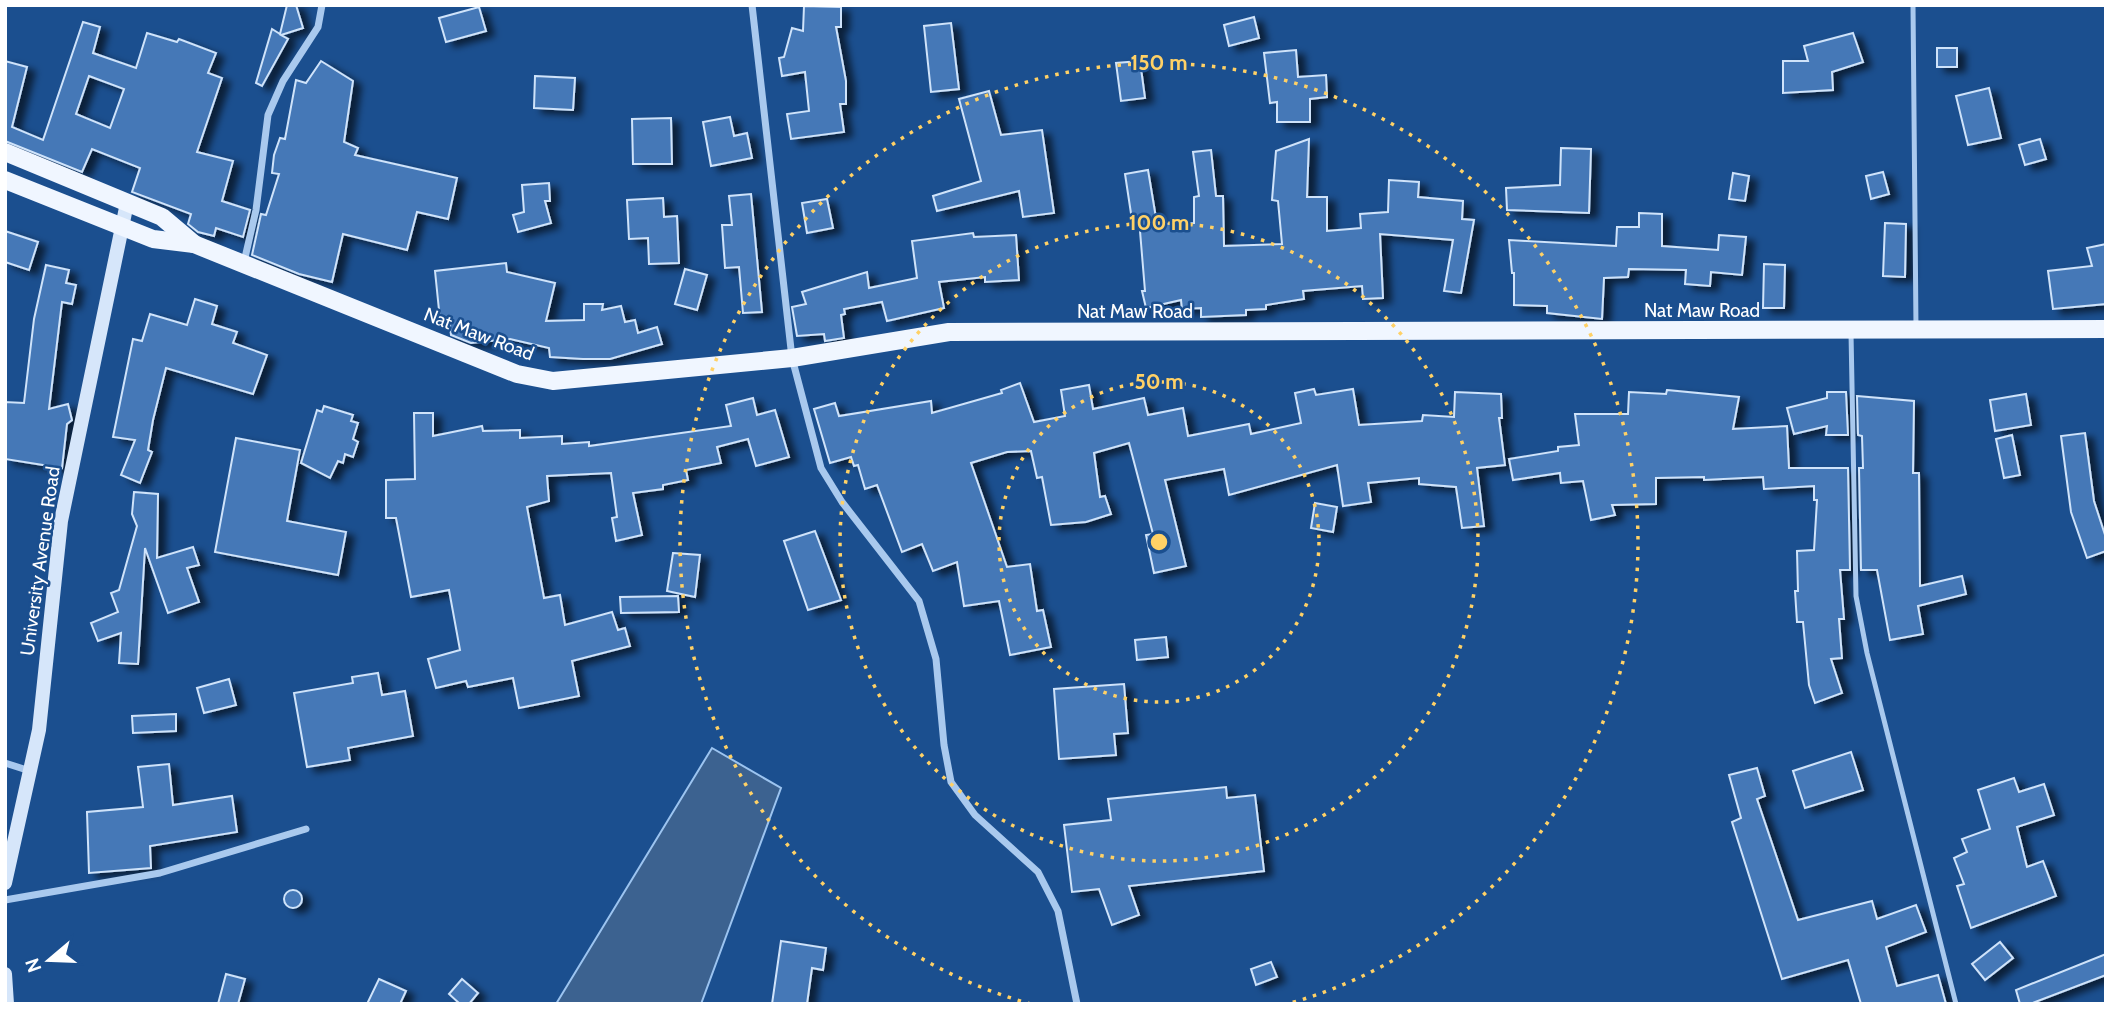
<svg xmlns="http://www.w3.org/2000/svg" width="2111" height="1009" font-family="Cabin,sans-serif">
	<defs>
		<filter id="shadow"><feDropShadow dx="8" dy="4.5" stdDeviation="3.5" flood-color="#0009"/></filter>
	</defs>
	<rect width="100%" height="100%" fill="#1b4f8f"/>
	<!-- water -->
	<polygon fill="#3c6290" stroke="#9cc4f0" stroke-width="2" points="712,748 781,788 701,1004 556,1004"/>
	<!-- building -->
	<g fill="#4478b7" stroke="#cfe3fa" stroke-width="2" fill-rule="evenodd" filter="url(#shadow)">
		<polygon points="287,5 296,5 303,28 281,35 288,39 262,86 256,83 272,29 280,34"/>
		<polygon points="804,6 841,7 841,27 836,27 846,81 846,104 840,104 844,132 791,139 787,114 809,111 805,72 782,76 779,58 784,57 792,28 803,31"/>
		<polygon points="479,7 486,31 446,42 439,18"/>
		<polygon points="1254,17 1259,38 1229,46 1224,25"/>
		<path d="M83,22L100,27L93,53L136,68L147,33L177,42L179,39L216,53L208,73L222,78L197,152L233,161L222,201L250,210L243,237L216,228L214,236L198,232L188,224L191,214L132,192L140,168L92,149L82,172L5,141V61L27,67L12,127L43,140ZM89,76L124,89L110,128L76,114Z"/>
		<polygon points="951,23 959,89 931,92 924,26"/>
		<polygon points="1853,33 1863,62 1832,72 1833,90 1783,93 1783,61 1808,61 1804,46"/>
		<rect x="1937" y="48" width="20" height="19"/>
		<polygon points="1296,50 1298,77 1326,75 1327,97 1310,99 1310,122 1277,122 1277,102 1270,103 1264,53"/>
		<polygon points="321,61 353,81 344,142 358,148 355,155 457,178 448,219 417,212 407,250 343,234 332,282 299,274 252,255 261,214 266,215 279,174 272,173 274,155 280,138 285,139 296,80 306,83"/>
		<polygon points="1140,61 1145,98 1121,101 1116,63"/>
		<polygon points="535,76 575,78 573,110 534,108"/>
		<polygon points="1989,88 2001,138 1968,145 1956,96"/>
		<polygon points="989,91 1001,135 1042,130 1054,213 1023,217 1019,191 937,211 933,196 981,181 959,99"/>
		<polygon points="730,117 734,136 747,133 752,158 711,166 703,122"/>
		<polygon points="671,118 672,164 633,164 632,119"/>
		<polygon points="1309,139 1307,197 1327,197 1327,231 1361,228 1360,214 1388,212 1389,180 1419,182 1418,197 1463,201 1462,219 1474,220 1461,293 1444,291 1453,240 1380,234 1383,298 1363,299 1362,286 1303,291 1304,299 1266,305 1266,309 1246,310 1246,315 1201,317 1201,308 1182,309 1181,300 1146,308 1142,291 1145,291 1139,219 1132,220 1125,174 1148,170 1157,224 1194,223 1194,197 1199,196 1193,152 1211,150 1216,196 1223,196 1224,246 1282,244 1278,201 1272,200 1276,151"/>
		<polygon points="2040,139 2046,159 2025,165 2019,145"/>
		<polygon points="1561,148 1591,149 1589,213 1507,210 1506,188 1560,185"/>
		<polygon points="1883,172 1889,194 1871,199 1866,176"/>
		<polygon points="1733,173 1749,176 1745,201 1729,199"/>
		<polygon points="549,183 550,201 545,201 551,223 518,232 513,215 524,212 522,185"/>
		<polygon points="751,194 762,312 743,313 739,267 725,268 722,225 732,225 729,196"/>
		<polygon points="663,198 664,217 677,216 679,263 649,264 648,238 629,239 627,200"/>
		<polygon points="827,199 833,228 807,233 802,203"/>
		<polygon points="1639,213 1662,214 1662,246 1718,250 1719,235 1746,237 1742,275 1711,272 1710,286 1685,284 1686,270 1629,269 1628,277 1604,278 1602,319 1547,313 1547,306 1514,305 1514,273 1512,273 1509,240 1616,246 1617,227 1639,227"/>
		<polygon points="1885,223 1906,224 1905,277 1883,276"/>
		<polygon points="5,231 38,242 29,270 5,262"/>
		<polygon points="973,233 974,237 1016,235 1019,280 985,282 985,277 939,282 944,308 887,321 882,302 844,309 845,314 841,315 844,338 825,341 824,334 797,336 792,307 806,304 802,292 867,272 869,288 917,278 912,241"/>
		<polygon points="2106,244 2106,304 2053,309 2048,271 2092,266 2087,248"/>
		<polygon points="506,263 507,272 555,283 546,321 584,320 584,304 603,304 602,310 621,306 625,322 635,320 638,333 657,327 662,344 610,359 583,359 550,357 549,348 510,339 471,343 451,335 449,319 440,320 435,271"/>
		<polygon points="1764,264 1785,265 1784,308 1763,308"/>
		<polygon points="46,265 69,270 66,283 76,285 72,304 62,302 49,409 68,404 72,420 67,424 62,468 5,459 5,402 24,403 34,319"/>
		<polygon points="685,269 707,275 697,310 675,304"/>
		<polygon points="195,299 217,306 212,324 237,332 233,343 267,355 253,394 166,368 153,420 148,450 152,452 140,483 121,475 135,440 113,437 133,339 142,341 150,314 187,325"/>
		<polygon points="1020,383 1034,422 1065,416 1061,390 1089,385 1093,409 1144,398 1148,415 1183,408 1188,436 1249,424 1251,434 1301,423 1295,393 1314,389 1316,395 1353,389 1359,425 1422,421 1423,415 1454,417 1455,392 1501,394 1502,418 1499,418 1505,465 1477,468 1484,526 1462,528 1456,487 1419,484 1419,478 1368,483 1371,502 1343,506 1337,465 1229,495 1224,469 1165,480 1186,566 1154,573 1146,535 1153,534 1129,443 1094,453 1100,497 1105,496 1111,514 1086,522 1051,525 1042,477 1037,478 1031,451 1007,452 971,463 1007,567 1030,564 1037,611 1043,610 1051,647 1010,655 999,601 964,606 957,562 933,571 922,544 902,552 877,485 865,489 858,465 854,466 851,457 830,463 814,409 835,403 839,416 931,401 932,413 1002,393 1001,390"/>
		<polygon points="1667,390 1739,397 1733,429 1787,426 1789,468 1848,468 1850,570 1840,570 1844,619 1839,619 1842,658 1831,659 1842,693 1815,703 1809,685 1803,622 1797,622 1795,591 1798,591 1797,551 1814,550 1817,500 1814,500 1814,486 1764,489 1763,477 1704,480 1704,477 1656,478 1656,504 1612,505 1615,515 1591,520 1583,481 1561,483 1560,473 1513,480 1509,459 1558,451 1558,447 1579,445 1575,414 1628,414 1629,392 1666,394"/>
		<polygon points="1827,392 1846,392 1848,435 1826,435 1827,426 1794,434 1787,408 1827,398"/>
		<polygon points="2026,394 2031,425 1995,431 1990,400"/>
		<polygon points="1857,396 1914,401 1913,473 1919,473 1920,586 1962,576 1966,594 1918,606 1923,634 1890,640 1877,570 1861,570 1859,468 1863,468 1862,436 1858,435"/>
		<polygon points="753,398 757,415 775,410 789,457 756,466 748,439 717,447 721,463 686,470 688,480 663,485 663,489 633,493 642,535 616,541 612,518 617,517 611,473 547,476 549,501 527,507 544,598 560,595 565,625 612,612 618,630 625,628 630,646 572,661 579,696 519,708 513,678 468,687 466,681 436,688 428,659 460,650 449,590 411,597 396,518 386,518 386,480 415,479 414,413 433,413 433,436 482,426 483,431 520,430 520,438 562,436 562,444 589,442 589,446 731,426 726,405"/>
		<polygon points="324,406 353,415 351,421 358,423 353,439 358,442 353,457 345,454 343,463 338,461 330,478 301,463 317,410 322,412"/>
		<polygon points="2085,433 2094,501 2106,538 2106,551 2087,558 2071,512 2061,436"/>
		<polygon points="2012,435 2020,475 2004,478 1996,439"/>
		<polygon points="236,438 300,450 287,521 346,532 338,575 215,552"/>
		<polygon points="134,492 158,494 157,558 193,547 199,565 187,568 199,602 168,613 145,548 138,664 119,663 121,633 98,641 91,623 118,612 111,593 119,590 137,526 132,514"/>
		<polygon points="1315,503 1337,507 1333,532 1311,528"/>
		<polygon points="815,531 841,600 808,610 784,541"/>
		<polygon points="673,553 700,555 695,597 667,591"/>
		<polygon points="678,596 679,612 621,613 620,597"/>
		<polygon points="1166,637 1168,657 1137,660 1135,640"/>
		<polygon points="378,673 382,695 405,691 413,736 348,748 350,760 307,767 294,693 353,683 352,677"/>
		<polygon points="229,679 236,705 204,713 197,688"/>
		<polygon points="1124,684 1128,733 1114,734 1116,755 1059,759 1054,689"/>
		<polygon points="176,714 176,731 133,733 132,716"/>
		<polygon points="1851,752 1863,790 1805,808 1793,771"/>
		<polygon points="169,764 173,805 232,796 237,832 150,846 151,868 89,873 87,812 143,807 138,767"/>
		<polygon points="1757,768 1765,796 1757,799 1798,920 1872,901 1877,919 1916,905 1926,932 1886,947 1897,986 1938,975 1946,1004 1861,1004 1848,960 1782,979 1732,822 1741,818 1729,775"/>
		<polygon points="2014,778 2019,792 2044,784 2054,815 2017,827 2027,867 2043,861 2056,896 1971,928 1957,886 1964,884 1954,858 1967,852 1962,839 1990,829 1978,790"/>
		<polygon points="1226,787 1227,798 1255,795 1264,871 1129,886 1139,915 1112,925 1099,889 1072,892 1064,825 1111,820 1108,799"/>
		<circle cx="293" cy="899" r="9"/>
		<polygon points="781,941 826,948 823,970 812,968 807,1004 772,1004"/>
		<polygon points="2000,942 2013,958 1985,980 1972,964"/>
		<polygon points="2106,954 2106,975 2030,1004 2020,1004 2016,990"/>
		<polygon points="1271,962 1277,977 1256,985 1251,969"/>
		<polygon points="226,974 245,979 238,1004 218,1004"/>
		<polygon points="379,979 406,991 400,1004 367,1004"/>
		<polygon points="462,979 478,993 469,1004 460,1004 449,994"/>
	</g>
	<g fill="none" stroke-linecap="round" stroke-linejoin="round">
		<!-- service -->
		<g stroke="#a9c9ee" stroke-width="5">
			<polyline points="1913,5 1916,328"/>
			<polyline points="1851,333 1856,596 1867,653 1956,1004"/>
		</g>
		<!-- minor -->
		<g stroke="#a9c9ee" stroke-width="7">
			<polyline points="752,5 792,358 821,468 842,502 919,601 936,659 944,745 951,782 975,815 1038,872 1058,911 1077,1004"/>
			<polyline points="244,262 256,210 268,115 283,81 318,27 322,5"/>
			<polyline points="5,763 30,771"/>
			<polyline points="5,900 160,873 306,829"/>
		</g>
		<!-- secondary -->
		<g stroke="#d6e6fa" stroke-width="14">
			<polyline points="5,883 39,730 61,521 127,203"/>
			<polyline points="5,974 7,1004"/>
		</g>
		<!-- primary -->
		<g stroke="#f0f6ff" stroke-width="18">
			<polyline points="5,152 162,217 194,244"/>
			<polyline points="5,180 153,239 194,244 517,374 553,381 792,358 949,332 2106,329"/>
		</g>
	</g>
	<!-- distance rings -->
	<g fill="none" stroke="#ffd166" stroke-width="3.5" stroke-dasharray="3.5 7">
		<circle cx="1159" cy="542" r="160"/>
		<circle cx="1159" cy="542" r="319"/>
		<path d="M1031 1004A479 479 0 1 1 1287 1004"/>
	</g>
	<g text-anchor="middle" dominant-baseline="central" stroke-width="5" stroke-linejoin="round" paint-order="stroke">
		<!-- street labels -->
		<g font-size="19" fill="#fff" stroke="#1b4f8f">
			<text x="1702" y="310">Nat Maw Road</text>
			<text x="1135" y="311">Nat Maw Road</text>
			<text transform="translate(479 334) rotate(21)">Nat Maw Road</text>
			<text transform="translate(40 561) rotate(-82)">University Avenue Road</text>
		</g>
	</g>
	<circle cx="1159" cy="542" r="10" fill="#ffd166" stroke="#1b4f8f" stroke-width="3.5"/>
	<g font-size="21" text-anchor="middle" font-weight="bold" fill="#ffd166" stroke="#1b4f8f" stroke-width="5" stroke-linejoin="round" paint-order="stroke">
		<text x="1159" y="70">150 m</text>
		<text x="1159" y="230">100 m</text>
		<text x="1159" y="389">50 m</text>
	</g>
	<!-- border -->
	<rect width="2111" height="1009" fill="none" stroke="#ffffff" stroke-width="14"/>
	<!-- north arrow -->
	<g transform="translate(49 960) rotate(251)" stroke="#1b4f8f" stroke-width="5" paint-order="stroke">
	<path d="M0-5L12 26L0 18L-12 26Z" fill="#ffffff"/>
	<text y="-10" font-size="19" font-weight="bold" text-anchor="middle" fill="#ffffff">N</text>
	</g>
</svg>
